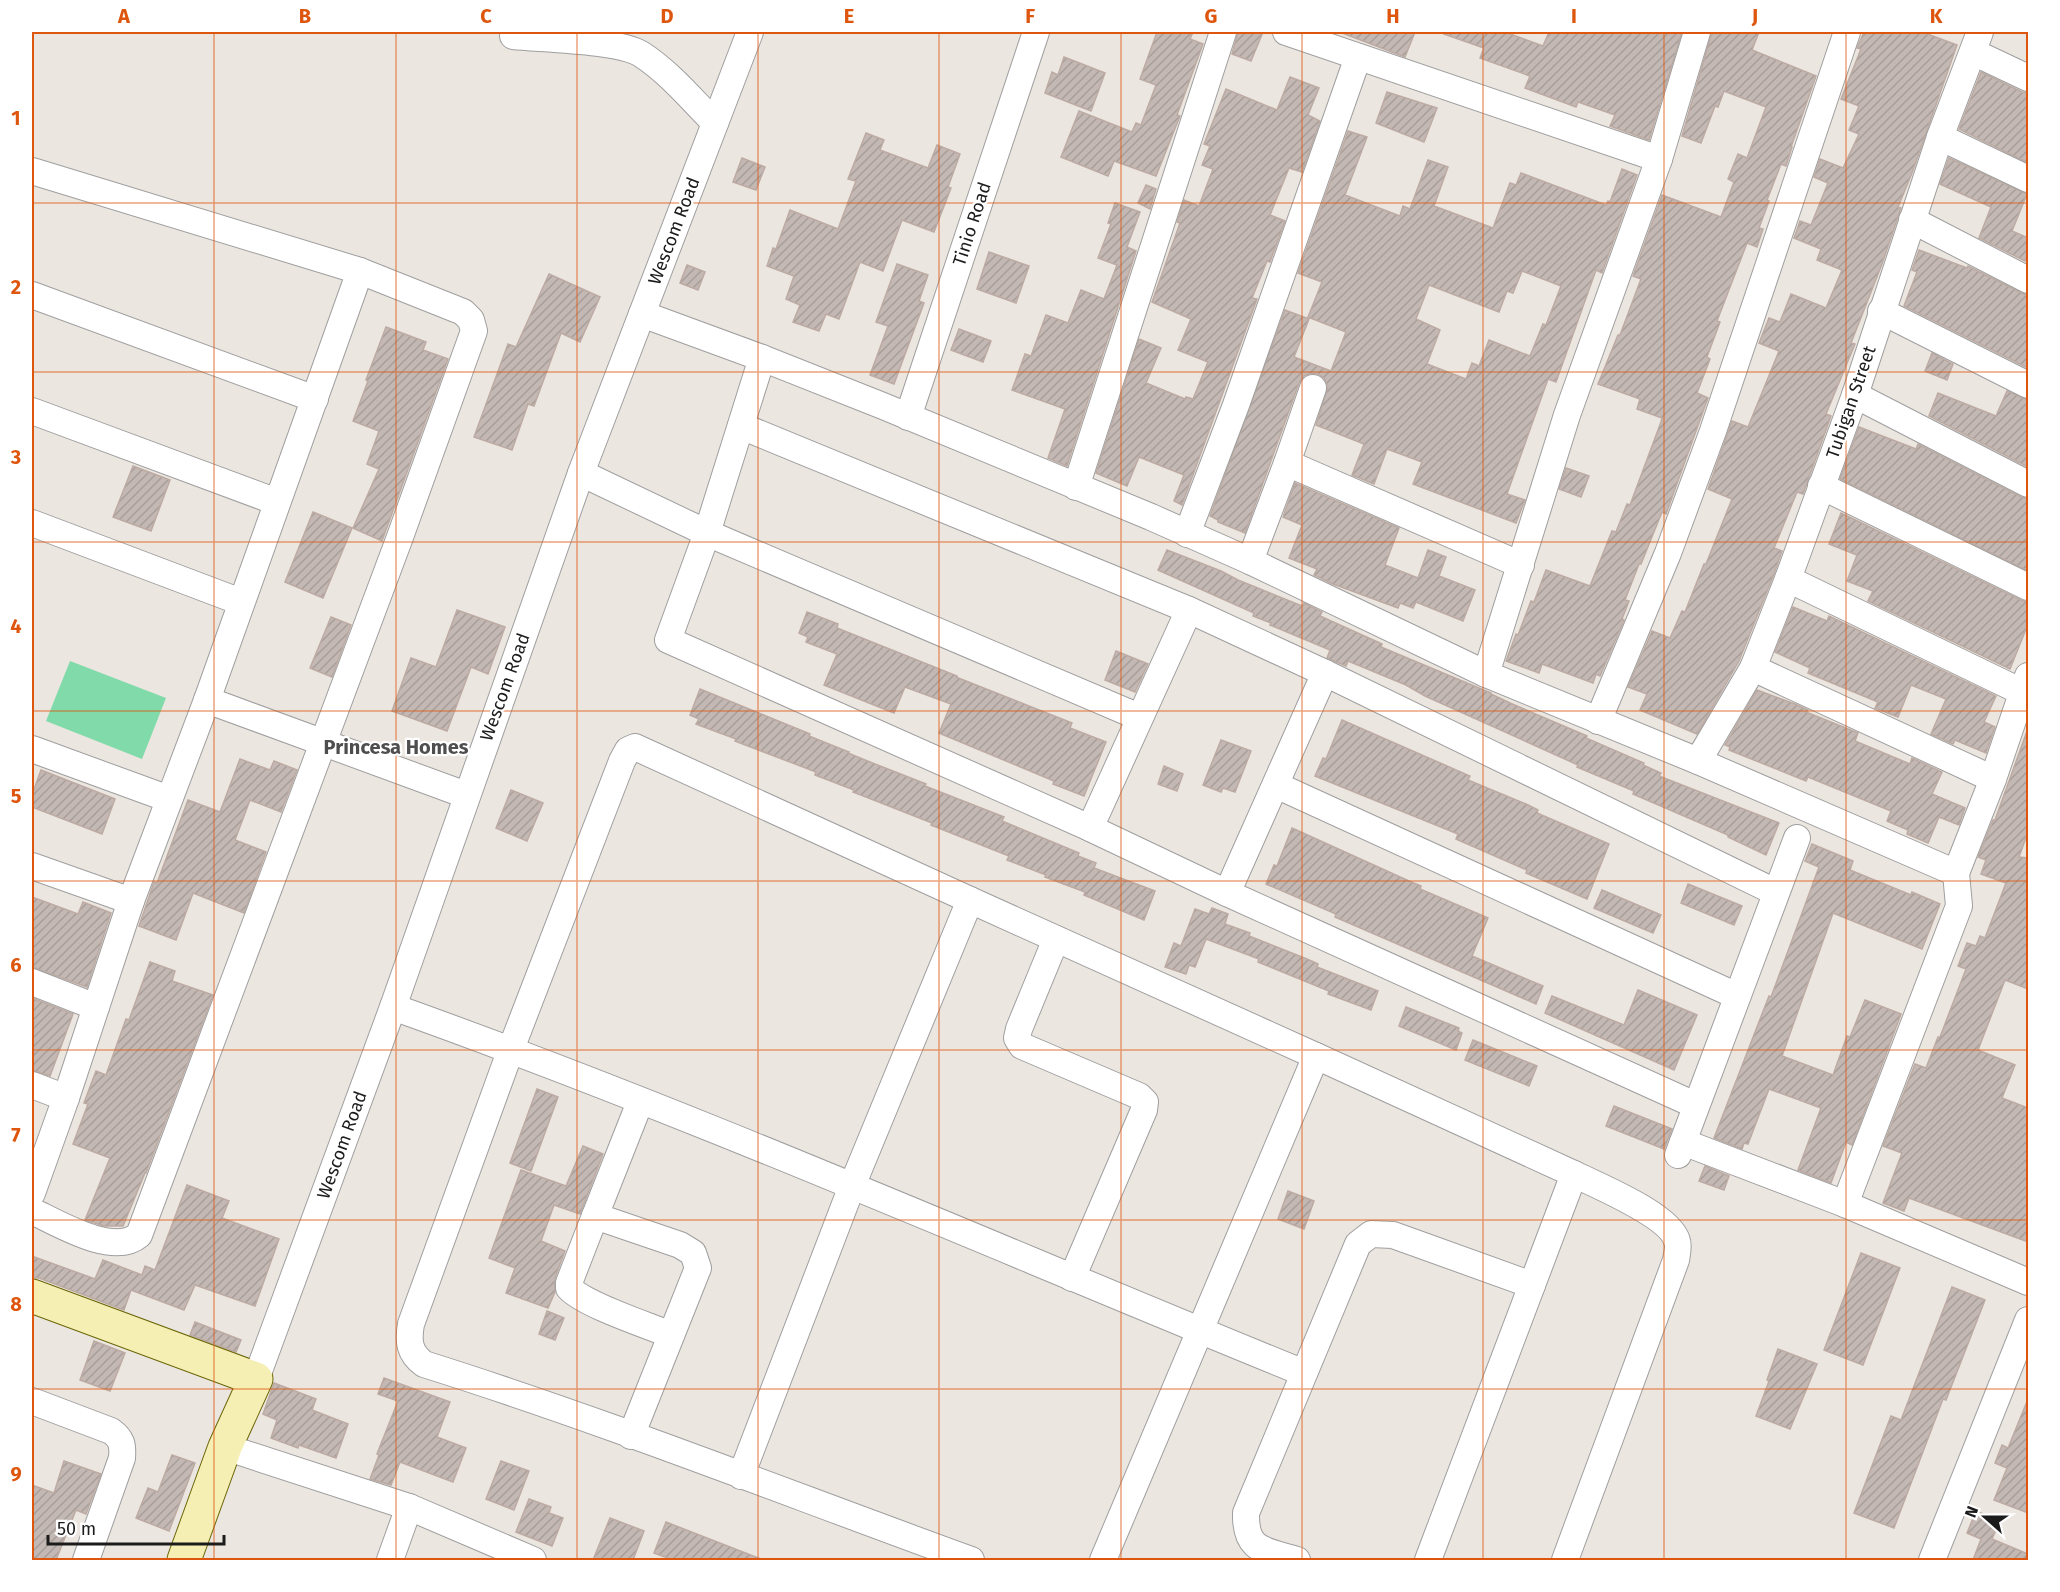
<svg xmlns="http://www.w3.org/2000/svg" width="2060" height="1592" font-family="'Fira Sans',sans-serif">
	<defs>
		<pattern id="building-hatch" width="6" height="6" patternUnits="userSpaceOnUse" patternTransform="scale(1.5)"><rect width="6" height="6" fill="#c3b8b4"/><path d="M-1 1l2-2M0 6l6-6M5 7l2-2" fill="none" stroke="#a79e9a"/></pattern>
	</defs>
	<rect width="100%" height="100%" fill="#ece6e0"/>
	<!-- pitch -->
	<polygon fill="#80daa9" points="70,661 166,698 142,759 46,721"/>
	<!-- building -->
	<g fill="url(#building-hatch)" stroke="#bdaba3" stroke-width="1.5" fill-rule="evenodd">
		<polygon points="1157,32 1193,32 1190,39 1203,44 1177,115 1180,116 1156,176 1114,161 1108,176 1061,157 1079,111 1132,132 1136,123 1141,125 1156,85 1140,79"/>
		<polygon points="1238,32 1263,32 1251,61 1232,54"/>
		<polygon points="1343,32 1415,32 1405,57 1342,33"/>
		<polygon points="1445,32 1505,32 1543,46 1549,32 1682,32 1649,140 1610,126 1615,115 1578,102 1576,107 1525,88 1530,76 1480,58 1484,48 1444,34"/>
		<polygon points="1712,32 1759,32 1752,50 1816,76 1791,147 1792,147 1786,166 1781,164 1767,200 1769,201 1759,228 1763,229 1757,247 1747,243 1717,321 1720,322 1707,357 1710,359 1697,393 1708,398 1666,514 1662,512 1641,564 1639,564 1625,600 1629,601 1622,619 1624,620 1600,676 1596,674 1593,683 1542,664 1539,673 1506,661 1516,634 1518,635 1531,601 1534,602 1546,570 1590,586 1612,531 1616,532 1627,504 1630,505 1661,422 1662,418 1637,409 1640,399 1598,384 1618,335 1620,335 1641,279 1633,276 1662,195 1721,217 1734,182 1728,179 1738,154 1747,158 1766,107 1724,91 1718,107 1715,106 1701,143 1682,136"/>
		<polygon points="1864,32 1922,32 1957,45 1912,173 1898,207 1901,208 1882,264 1851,343 1855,344 1826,414 1831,416 1803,494 1797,492 1774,548 1782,551 1774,574 1739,661 1697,734 1640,710 1647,694 1628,687 1652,631 1670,638 1682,611 1685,612 1704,564 1706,564 1732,499 1708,489 1732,421 1748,427 1779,351 1759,343 1769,318 1780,322 1791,294 1826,308 1842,270 1817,260 1821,249 1794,238 1800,221 1811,225 1828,183 1814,177 1820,159 1843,168 1859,134 1849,130 1859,106 1841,99 1861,49 1857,48"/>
		<polygon points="1064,57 1105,73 1091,111 1045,93 1052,72 1058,75"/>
		<polygon points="1981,72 2022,92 2028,93 2028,163 1959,129"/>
		<polygon points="1290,77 1319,88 1308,115 1320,121 1302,172 1289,168 1270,215 1285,221 1270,262 1267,261 1252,298 1257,299 1182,505 1174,501 1184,475 1139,457 1127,486 1096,473 1139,339 1161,348 1146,383 1185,399 1186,397 1193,399 1208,362 1178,350 1191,319 1152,302 1180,223 1177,222 1184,200 1199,206 1213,169 1202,165 1210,146 1204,144 1226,89 1277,110"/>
		<polygon points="1387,92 1437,108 1424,142 1376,123"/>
		<path d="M1348,131L1367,137L1345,195L1400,216L1403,206L1410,209L1428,160L1448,167L1434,206L1493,228L1510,183L1516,185L1521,173L1606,205L1608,201L1610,202L1622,169L1637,175L1602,273L1596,270L1556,382L1548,379L1507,494L1525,500L1516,523L1413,484L1422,462L1387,449L1374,484L1352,475L1364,444L1316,425L1328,386L1324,378L1318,374L1311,373L1304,376L1299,383L1245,533L1218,522V520L1210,516L1285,310L1309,319L1294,357L1331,371L1346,332L1308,317L1322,282L1298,273ZM1522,271L1561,286L1546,325L1543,324L1530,356L1489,340L1479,366L1472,363L1466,379L1427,364L1440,330L1416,319L1429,285L1499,312L1507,291L1513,293Z"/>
		<polygon points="866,133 884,140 880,150 928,168 937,145 960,154 948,187 951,188 934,232 902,220 883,271 860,262 839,319 826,314 819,331 793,322 800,305 786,299 794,276 767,266 773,248 776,249 790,210 838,229 856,181 848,179"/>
		<polygon points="742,158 765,167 756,190 733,182"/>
		<polygon points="1949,158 2027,194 2012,231 2028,238 2028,252 2025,261 1979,238 1991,207 1940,184"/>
		<polygon points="1146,185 1156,189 1150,209 1138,203"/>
		<polygon points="1115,203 1140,212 1127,247 1136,251 1067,466 1048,458 1065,409 1012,390 1025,354 1031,356 1046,315 1068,323 1081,290 1104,299 1117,265 1098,258 1111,224 1108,223"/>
		<polygon points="1919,250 1967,268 1968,266 2028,296 2028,368 1904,306 1917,272 1912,270"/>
		<polygon points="989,252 1029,266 1016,303 977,289"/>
		<polygon points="897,264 928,275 919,301 924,303 894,384 870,375 888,326 876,322"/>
		<polygon points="687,265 705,272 698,290 680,283"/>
		<polygon points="549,274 600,297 580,342 561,333 534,406 528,404 512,450 474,437 508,344 516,347"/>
		<polygon points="386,327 426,342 423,350 448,359 382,541 353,528 379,469 367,464 379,431 353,421 368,381 366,380"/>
		<polygon points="959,329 991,341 983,362 951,350"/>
		<polygon points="1932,353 1953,364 1947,380 1925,371"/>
		<polygon points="2007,391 2028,400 2028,467 1929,416 1938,393 1996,416"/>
		<polygon points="1859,427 1916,449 1918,444 2021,497 2028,499 2028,571 1840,479"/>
		<polygon points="133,466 170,480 151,531 113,517"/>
		<polygon points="1566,468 1589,476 1581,497 1559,489"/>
		<polygon points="1295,483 1399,528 1385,565 1418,578 1428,550 1446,557 1439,576 1475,590 1463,621 1416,602 1413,608 1400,603 1398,608 1333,584 1314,575 1317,569 1289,558 1302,525 1283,517"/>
		<polygon points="313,512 352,528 323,598 285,582"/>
		<polygon points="1841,513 2021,600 2028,602 2028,624 2010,669 1868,601 1873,591 1847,581 1857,555 1829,544"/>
		<polygon points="1167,550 1221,571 1238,580 1302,606 1304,603 1322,612 1320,616 1382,644 1381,647 1491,693 1491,694 1510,703 1587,736 1586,738 1644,763 1643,765 1661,773 1659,776 1779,823 1766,855 1728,837 1728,835 1633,794 1634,791 1577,767 1578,765 1425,696 1406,685 1348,661 1346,666 1327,658 1330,650 1270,625 1271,623 1253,616 1254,613 1158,570"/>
		<polygon points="1793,607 1827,621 1829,616 1996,696 1984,722 1995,727 1986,753 1955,740 1953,744 1931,734 1946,699 1911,685 1898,717 1875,708 1878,702 1808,673 1810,668 1775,652"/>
		<polygon points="457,610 505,627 488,674 471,667 447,731 392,711 411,658 436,667"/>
		<polygon points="807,612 838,624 837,628 957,676 956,677 1072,723 1070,728 1106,742 1084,796 1053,784 1054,781 939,733 951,704 905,687 894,713 824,685 837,654 806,642 808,637 799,633"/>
		<polygon points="331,617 351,625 332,677 310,668"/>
		<polygon points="1116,651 1148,664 1135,692 1105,680"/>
		<polygon points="700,689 810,734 809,736 849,752 848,753 865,760 926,784 925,786 1004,817 1002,821 1079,853 1078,856 1096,863 1094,868 1155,891 1144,920 1084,895 1085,892 1045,877 1046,875 1007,860 1009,856 931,825 932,823 866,797 853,792 854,790 815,775 816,772 735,741 736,739 696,724 699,719 690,715"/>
		<polygon points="1757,690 1795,704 1808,710 1806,712 1858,733 1855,741 1910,764 1912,758 1942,772 1932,794 1965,808 1959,825 1939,817 1928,843 1907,834 1908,830 1887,821 1891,811 1808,777 1806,781 1729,750 1730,747 1725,745"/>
		<polygon points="1342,720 1470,776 1468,780 1526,804 1538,810 1537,813 1609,844 1587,899 1526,873 1527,870 1456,839 1458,834 1315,776 1323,758 1326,759"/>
		<polygon points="2027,731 2028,731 2028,832 2019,857 2028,858 2028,989 2005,980 1978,1050 2015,1065 2002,1098 2028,1108 2028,1242 1909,1198 1904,1211 1883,1203 1902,1153 1883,1146 1915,1064 1926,1068 1938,1037 1940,1037 1966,969 1958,966 1967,943 1976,946 1980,936 1985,938 2006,883 1981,874 1986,860 1978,857 1993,820 1995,820"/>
		<polygon points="1221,740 1251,751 1235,792 1223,788 1221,792 1203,785"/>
		<polygon points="240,759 270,770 274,761 297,770 281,812 250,800 235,840 266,852 244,913 193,893 176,940 139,926 154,882 157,883 188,800 220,812"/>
		<polygon points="1164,766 1183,774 1177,791 1158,784"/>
		<polygon points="41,770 115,799 102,834 32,807 32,795"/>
		<polygon points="511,790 543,803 527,841 496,828"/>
		<polygon points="1292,828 1409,881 1421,886 1420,889 1488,918 1472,956 1543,986 1536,1004 1335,917 1336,914 1266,884 1274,865 1277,866"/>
		<polygon points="1812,844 1853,861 1850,870 1911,895 1912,892 1940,904 1922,949 1833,913 1782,1056 1833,1075 1847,1036 1850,1037 1865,1000 1901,1014 1852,1145 1846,1142 1831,1183 1798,1170 1821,1108 1769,1089 1748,1144 1744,1143 1742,1149 1714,1138 1769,996 1771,997 1819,867 1805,861"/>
		<polygon points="1688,884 1742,906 1734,925 1681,903"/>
		<polygon points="1602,890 1661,915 1653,933 1594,908"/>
		<polygon points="32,897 78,914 83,902 111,913 87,987 32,967"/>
		<polygon points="1212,908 1228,914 1225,924 1250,933 1249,936 1307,959 1318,964 1317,967 1378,991 1371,1010 1328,994 1329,991 1258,962 1259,959 1206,939 1195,967 1189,965 1186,974 1165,967 1174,943 1181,946 1195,909 1209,914"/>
		<polygon points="150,962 175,971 172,981 213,995 146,1173 145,1173 123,1226 104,1226 85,1220 110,1158 73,1144 88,1104 84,1103 96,1071 106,1075 126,1019 129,1020"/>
		<polygon points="1638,990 1697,1015 1674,1070 1545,1013 1552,996 1624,1025"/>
		<polygon points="32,998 73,1014 50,1076 32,1070"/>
		<polygon points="1406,1007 1459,1028 1458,1031 1462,1033 1456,1050 1399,1026"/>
		<polygon points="1473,1040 1537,1066 1529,1086 1465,1060"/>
		<polygon points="537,1089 558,1097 531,1171 510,1163"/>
		<polygon points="1614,1106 1672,1129 1664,1149 1606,1126"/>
		<polygon points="583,1146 603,1154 580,1214 554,1205 541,1241 565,1251 555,1278 555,1292 548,1308 506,1293 515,1268 489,1258 521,1170 566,1186"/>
		<polygon points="1705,1166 1729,1176 1724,1190 1699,1181"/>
		<polygon points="187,1185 229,1201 222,1218 279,1239 255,1306 195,1285 184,1310 131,1290 124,1310 39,1278 32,1278 32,1256 95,1279 103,1260 142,1275 145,1266 155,1270"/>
		<polygon points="1288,1191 1314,1201 1304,1229 1278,1219"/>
		<polygon points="1861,1253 1900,1268 1863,1365 1824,1350"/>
		<polygon points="1952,1287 1985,1300 1946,1400 1943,1399 1894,1528 1854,1513 1891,1416 1901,1420"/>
		<polygon points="547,1311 564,1318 555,1340 539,1334"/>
		<polygon points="195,1322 241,1340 236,1352 190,1335"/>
		<polygon points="94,1341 125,1353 110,1391 80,1380"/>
		<polygon points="1778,1349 1817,1364 1790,1429 1756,1416 1769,1381 1767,1380"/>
		<polygon points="384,1378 450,1402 437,1437 466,1448 453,1482 400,1462 391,1485 370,1479 379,1455 377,1454 398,1401 378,1394"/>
		<polygon points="274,1383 316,1399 312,1410 348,1424 336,1458 299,1445 298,1448 271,1438 277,1420 263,1414"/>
		<polygon points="2028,1399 2028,1513 1994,1500 2007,1468 1995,1463 2002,1445 2008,1448"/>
		<polygon points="172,1455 195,1463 169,1531 136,1518 148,1488 158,1492"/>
		<polygon points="64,1461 101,1474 86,1514 76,1510 56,1560 32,1560 32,1485 54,1493"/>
		<polygon points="501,1461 529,1471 514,1510 486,1499"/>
		<polygon points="529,1499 551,1507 549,1513 563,1518 552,1546 516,1532"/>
		<polygon points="1976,1511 2000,1521 1992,1539 2028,1554 2028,1560 1973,1560 1981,1539 1967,1533"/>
		<polygon points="610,1518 644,1531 633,1560 593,1560"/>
		<polygon points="666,1522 761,1559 761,1560 673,1560 654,1553"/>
	</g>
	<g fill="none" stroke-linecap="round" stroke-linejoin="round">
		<defs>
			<g id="street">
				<polyline points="1286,32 1659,159"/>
				<path d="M513,36C542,39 619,40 641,54C669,72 692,100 715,123"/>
				<polyline points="1973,52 2028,78"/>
				<polyline points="1940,137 2028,179"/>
				<path d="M32,171L360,271L463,312L471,320L474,331L400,537L139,1235C113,1257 58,1223 32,1211"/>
				<polyline points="1912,220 2028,280"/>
				<polyline points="32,295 315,399"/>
				<polyline points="1881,311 2028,385"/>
				<polyline points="642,314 762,358 883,406 1151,517 1250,561 1486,674 1698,761 1956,873 1993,779 2028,676"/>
				<polyline points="762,358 707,533 668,640 1090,828 1227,893 1695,1105"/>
				<polyline points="1855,395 2028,484"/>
				<polyline points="32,411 277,502"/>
				<polyline points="908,417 1036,32"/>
				<polyline points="741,426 1189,610 1325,673 1775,892"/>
				<polyline points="1287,463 1313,388"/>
				<polyline points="581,473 707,533 1139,717"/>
				<polyline points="1821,486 2028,587"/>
				<polyline points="1076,487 1223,32"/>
				<polyline points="32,523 241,602"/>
				<polyline points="1187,534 1236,405 1358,57"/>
				<polyline points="1250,561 1287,463 1521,565"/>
				<polyline points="1788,579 2022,692"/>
				<polyline points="1753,668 1993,779"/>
				<polyline points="1486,674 1567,415 1659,159 1697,32"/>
				<polyline points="207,700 466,795"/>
				<polyline points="1598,721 1668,553 1713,431 1847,32"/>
				<polyline points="32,749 169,799"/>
				<polyline points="1698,761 1753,668 1788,579 1855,395 1940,137 1980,32"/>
				<polyline points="1276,785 1737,996"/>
				<polyline points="1090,828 1189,610"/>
				<polyline points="32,866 131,901"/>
				<polyline points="1227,893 1325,673"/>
				<polyline points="970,900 1316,1056 1103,1560"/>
				<polyline points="1056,939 1019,1029 1017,1038 1022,1046 1139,1096 1145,1102 1144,1110 1072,1278"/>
				<polyline points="32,982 96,1007"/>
				<path d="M393,1007C701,1117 1001,1250 1304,1373"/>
				<polyline points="1316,1056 1574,1174 1428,1560"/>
				<polyline points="32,1085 66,1098"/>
				<polyline points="1683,1142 1845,1204 2028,1282"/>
				<polyline points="1678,1155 1797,838"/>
				<polyline points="32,1193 66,1098 131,901 207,700 360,271"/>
				<polyline points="1845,1204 1959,906 1956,873"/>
				<path d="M595,1216L569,1283V1288C585,1305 647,1325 671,1335"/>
				<polyline points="256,1379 393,1007 581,473 750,32"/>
				<path d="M32,1401L111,1431C122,1439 123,1445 122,1458L86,1560"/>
				<polyline points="631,1436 698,1268 693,1253 680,1245 595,1216 640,1102"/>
				<polyline points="225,1447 409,1507 533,1560"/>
				<path d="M741,1476L852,1186L970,900L635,747L628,750L622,761L511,1049L411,1324C408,1341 409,1353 424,1364C608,1422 789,1494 971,1560"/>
				<polyline points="390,1560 409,1507"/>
				<path d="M1297,1560C1265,1550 1245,1552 1246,1513L1358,1244L1371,1234L1393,1235L1532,1285"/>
				<path d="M1565,1560L1676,1260C1677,1254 1679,1246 1677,1241C1670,1215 1598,1186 1574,1174"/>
				<polyline points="1932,1560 2028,1320"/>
			</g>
			<polyline id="secondary" points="32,1296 256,1379 225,1447 184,1560"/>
		</defs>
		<!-- street casing -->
		<use href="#street" stroke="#9f9f9f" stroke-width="28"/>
		<!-- secondary casing -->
		<use href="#secondary" stroke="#6b6708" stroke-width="35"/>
		<!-- street -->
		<use href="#street" stroke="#fff" stroke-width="26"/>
		<!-- secondary -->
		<use href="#secondary" stroke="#f6efb4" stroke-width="33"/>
	</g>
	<!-- grid -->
	<path fill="none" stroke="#de560d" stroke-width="1.5" stroke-opacity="0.55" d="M214,32V1560M396,32V1560M577,32V1560M758,32V1560M939,32V1560M1121,32V1560M1302,32V1560M1483,32V1560M1664,32V1560M1846,32V1560M32,203H2028M32,372H2028M32,542H2028M32,711H2028M32,881H2028M32,1050H2028M32,1220H2028M32,1389H2028"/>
	<g text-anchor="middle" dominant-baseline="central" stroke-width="4.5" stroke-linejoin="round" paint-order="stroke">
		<!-- street labels -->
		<g font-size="18" fill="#1b1b1b" stroke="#fff">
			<text transform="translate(972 224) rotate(-72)">Tinio Road</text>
			<text transform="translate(674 231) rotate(-69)">Wescom Road</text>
			<text transform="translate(1851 402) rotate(-71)">Tubigan Street</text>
			<text transform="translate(505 687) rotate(-70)">Wescom Road</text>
			<text transform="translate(342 1145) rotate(-70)">Wescom Road</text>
		</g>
		<!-- neighbourhood labels -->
		<g font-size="20" font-weight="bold" fill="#4e4e4e" stroke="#fff">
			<text x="396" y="747">Princesa Homes</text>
		</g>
	</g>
	<!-- border -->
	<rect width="2060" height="1592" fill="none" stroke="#ffffff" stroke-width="66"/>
	<!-- north arrow -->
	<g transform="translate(1985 1517) rotate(291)" stroke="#ffffff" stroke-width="4.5" paint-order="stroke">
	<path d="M0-4.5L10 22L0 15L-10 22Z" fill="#1b1b1b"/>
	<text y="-9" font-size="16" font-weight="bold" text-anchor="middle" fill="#1b1b1b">N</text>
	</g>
	<!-- scale -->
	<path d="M48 1535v9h176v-9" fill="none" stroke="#1b1b1b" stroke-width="3"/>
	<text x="57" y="1535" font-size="18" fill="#1b1b1b" stroke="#ffffff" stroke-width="4.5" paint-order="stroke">50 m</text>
	<rect x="33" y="33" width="1994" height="1526" fill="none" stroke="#de560d" stroke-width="2"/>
	<g font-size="20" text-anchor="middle" font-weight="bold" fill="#de560d">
		<text x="124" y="23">A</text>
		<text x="305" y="23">B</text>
		<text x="486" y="23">C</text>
		<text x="667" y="23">D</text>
		<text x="849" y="23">E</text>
		<text x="1030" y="23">F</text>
		<text x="1211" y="23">G</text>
		<text x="1393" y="23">H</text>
		<text x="1574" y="23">I</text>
		<text x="1755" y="23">J</text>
		<text x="1936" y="23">K</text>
		<text x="16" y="125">1</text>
		<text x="16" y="294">2</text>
		<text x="16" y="464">3</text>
		<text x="16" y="633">4</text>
		<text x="16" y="803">5</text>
		<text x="16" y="972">6</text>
		<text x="16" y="1142">7</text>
		<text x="16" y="1311">8</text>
		<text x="16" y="1481">9</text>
	</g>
</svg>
